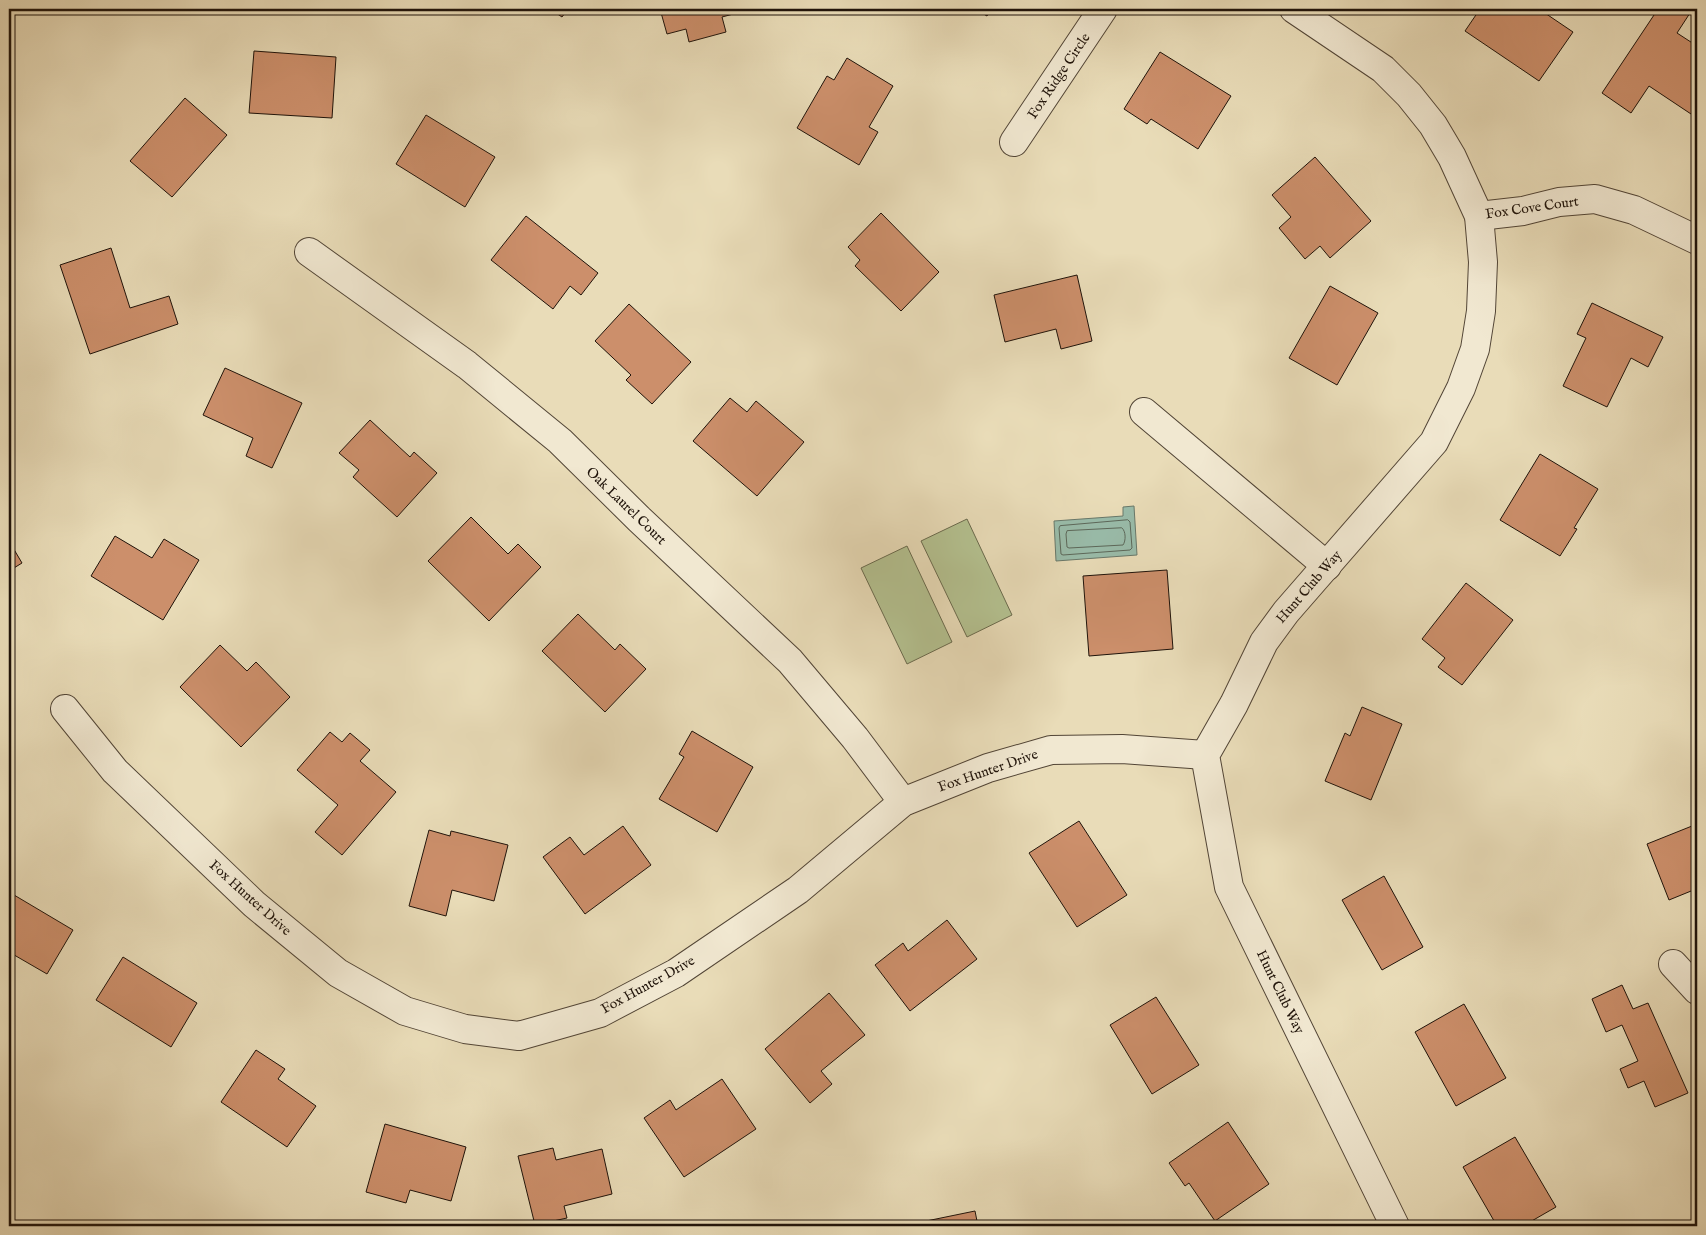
<svg xmlns="http://www.w3.org/2000/svg" width="1706" height="1235" font-family="'IM FELL English',serif">
	<rect width="100%" height="100%" fill="#e9dcb8"/>
	<filter id="stains"><feTurbulence type="fractalNoise" baseFrequency=".004" numOctaves="4"/><feColorMatrix values="0 0 0 0 .2 0 0 0 0 .09 0 0 0 0 .02 0 0 0 .5 -.17"/></filter>
	<radialGradient id="worn" r=".72"><stop offset=".6" stop-color="#630" stop-opacity="0"/><stop offset="1" stop-color="#630" stop-opacity=".3"/></radialGradient>
	<!-- green -->
	<g fill="#b4c190" stroke="#6a6a4d">
		<polygon points="967,519 1012,615 967,637 921,541"/>
		<polygon points="907,546 952,642 907,664 861,568"/>
	</g>
	<!-- water -->
	<polygon fill="#99bcaa" stroke="#68786a" points="1134,506 1137,555 1056,561 1054,521 1123,516 1123,507"/>
	<g fill="none" stroke-linecap="round" stroke-linejoin="round">
		<!-- shore -->
		<g stroke="#5c685a" stroke-width="1">
			<polygon points="1128,520 1130,522 1132,548 1130,550 1063,555 1061,554 1059,528 1060,526"/>
			<path d="M1122,528C1126,531 1126,541 1123,545L1069,548L1067,547L1066,534L1067,531Z"/>
		</g>
	</g>
	<!-- building -->
	<g fill="#cc8f6b" stroke="#1f130a">
		<polygon points="550,9 568,9 562,17"/>
		<polygon points="660,9 752,9 722,17 726,32 689,42 686,29 667,34"/>
		<polygon points="975,9 991,9 987,16"/>
		<polygon points="1480,9 1539,9 1573,32 1539,81 1465,31"/>
		<polygon points="1658,9 1684,9 1690,13 1677,33 1697,46 1697,118 1649,86 1631,113 1602,93"/>
		<polygon points="254,51 336,57 332,118 249,113"/>
		<polygon points="1160,52 1231,96 1198,149 1151,119 1147,124 1124,109"/>
		<polygon points="847,58 893,86 869,127 878,132 859,165 797,128 827,76 834,80"/>
		<polygon points="185,98 227,135 172,197 130,161"/>
		<polygon points="426,115 495,157 465,207 396,164"/>
		<polygon points="1315,157 1371,221 1330,258 1320,246 1305,259 1279,228 1291,217 1272,195"/>
		<polygon points="881,213 939,272 901,311 855,266 860,260 848,247"/>
		<polygon points="526,216 598,273 581,295 570,286 553,309 491,260"/>
		<polygon points="111,248 130,308 169,296 178,324 90,354 60,265"/>
		<polygon points="1077,275 1092,341 1061,349 1056,329 1005,342 994,295"/>
		<polygon points="1330,286 1378,313 1337,385 1289,358"/>
		<polygon points="1592,303 1663,337 1648,367 1631,358 1607,407 1563,386 1586,338 1577,334"/>
		<polygon points="629,304 691,362 652,404 626,380 631,375 595,341"/>
		<polygon points="225,368 302,403 272,468 246,456 253,438 203,415"/>
		<polygon points="730,398 747,412 756,401 804,442 757,496 693,441"/>
		<polygon points="370,420 410,457 414,452 437,473 397,517 353,477 359,470 339,453"/>
		<polygon points="1540,454 1598,489 1574,528 1577,529 1560,556 1500,520"/>
		<polygon points="471,517 508,554 518,544 541,567 489,621 428,561"/>
		<polygon points="115,536 152,558 164,539 199,560 163,620 91,576"/>
		<polygon points="9,541 22,563 9,571"/>
		<polygon points="1167,570 1173,649 1089,656 1083,576"/>
		<polygon points="1466,583 1513,620 1462,685 1438,667 1445,658 1422,639"/>
		<polygon points="578,614 615,650 620,644 646,669 605,712 542,651"/>
		<polygon points="220,645 247,671 256,662 290,697 241,747 180,687"/>
		<polygon points="1362,707 1402,724 1371,800 1325,781 1345,733 1350,736"/>
		<polygon points="692,731 753,767 717,832 659,799 684,757 679,754"/>
		<polygon points="330,732 342,742 350,733 370,750 360,761 396,792 342,855 315,832 338,805 297,770"/>
		<polygon points="1079,821 1127,895 1077,927 1029,853"/>
		<polygon points="1697,824 1697,892 1696,889 1669,900 1647,844"/>
		<polygon points="623,826 651,865 585,914 543,857 570,837 584,855"/>
		<polygon points="429,830 450,836 451,831 508,845 494,901 452,890 446,916 409,906"/>
		<polygon points="1384,876 1423,947 1382,970 1342,900"/>
		<polygon points="9,892 73,930 47,974 9,952"/>
		<polygon points="947,920 977,959 910,1011 875,965 903,943 908,951"/>
		<polygon points="123,957 197,1003 171,1047 96,1000"/>
		<polygon points="1622,985 1633,1009 1648,1003 1688,1093 1655,1107 1644,1081 1628,1088 1620,1069 1638,1061 1622,1025 1606,1032 1592,999"/>
		<polygon points="829,993 865,1035 821,1071 832,1084 810,1103 765,1049"/>
		<polygon points="1156,997 1199,1065 1152,1094 1110,1025"/>
		<polygon points="1464,1004 1506,1078 1456,1106 1415,1032"/>
		<polygon points="256,1050 285,1069 278,1079 316,1106 287,1147 221,1102"/>
		<polygon points="722,1079 756,1129 684,1177 644,1118 670,1100 676,1110"/>
		<polygon points="1228,1122 1269,1184 1215,1221 1189,1183 1185,1186 1169,1163"/>
		<polygon points="385,1124 466,1147 451,1201 410,1190 406,1203 366,1192"/>
		<polygon points="1515,1137 1556,1207 1523,1226 1497,1226 1463,1167"/>
		<polygon points="553,1148 556,1160 602,1149 612,1194 564,1206 567,1218 535,1225 518,1156"/>
		<polygon points="975,1211 978,1226 902,1226"/>
	</g>
	<g fill="none" stroke-linecap="round" stroke-linejoin="round">
		<defs>
			<g id="minor">
				<polyline points="1294,9 1383,69 1409,95 1433,125 1452,157 1479,216 1483,262 1481,311 1475,349 1461,388 1434,442 1286,612 1264,642 1234,704 1205,755 1229,887 1395,1226"/>
				<polyline points="1014,142 1103,9"/>
				<polyline points="1479,216 1523,211 1559,202 1595,199 1634,210 1697,240"/>
				<polyline points="309,252 467,365 560,441 639,519 790,661 855,738 903,802"/>
				<polyline points="1144,412 1327,566"/>
				<polyline points="65,709 115,771 254,904 338,973 405,1011 465,1029 519,1036 600,1013 676,973 798,890 903,802 988,768 1051,750 1122,749 1205,755"/>
				<polyline points="1673,964 1697,990"/>
			</g>
		</defs>
		<!-- minor casing -->
		<use href="#minor" stroke="#524536" stroke-width="30"/>
		<!-- minor -->
		<use href="#minor" stroke="#f1e8d1" stroke-width="28"/>
	</g>
	<g text-anchor="middle" dominant-baseline="central" stroke-width="4" stroke-linejoin="round" paint-order="stroke">
		<!-- street labels -->
		<g font-size="14" fill="#1f130a" stroke="#f1e8d1">
			<text transform="translate(1059 76) rotate(-56)">Fox Ridge Circle</text>
			<text transform="translate(1532 208) rotate(-8)">Fox Cove Court</text>
			<text transform="translate(626 506) rotate(44)">Oak Laurel Court</text>
			<text transform="translate(1309 587) rotate(-49)">Hunt Club Way</text>
			<text transform="translate(988 771) rotate(-19)">Fox Hunter Drive</text>
			<text transform="translate(250 898) rotate(42)">Fox Hunter Drive</text>
			<text transform="translate(648 985) rotate(-29)">Fox Hunter Drive</text>
			<text transform="translate(1280 992) rotate(64)">Hunt Club Way</text>
		</g>
	</g>
	<!-- margin -->
	<rect width="1706" height="1235" fill="none" stroke="#e9dcb8" stroke-width="30"/>
	<rect x="10" y="10" width="1686" height="1215" fill="none" stroke="#1f130a" stroke-width="2.5"/>
	<rect x="15" y="15" width="1676" height="1205" fill="none" stroke="#1f130a"/>
	<rect width="100%" height="100%" filter="url(#stains)"/>
	<rect width="100%" height="100%" fill="url(#worn)"/>
</svg>
